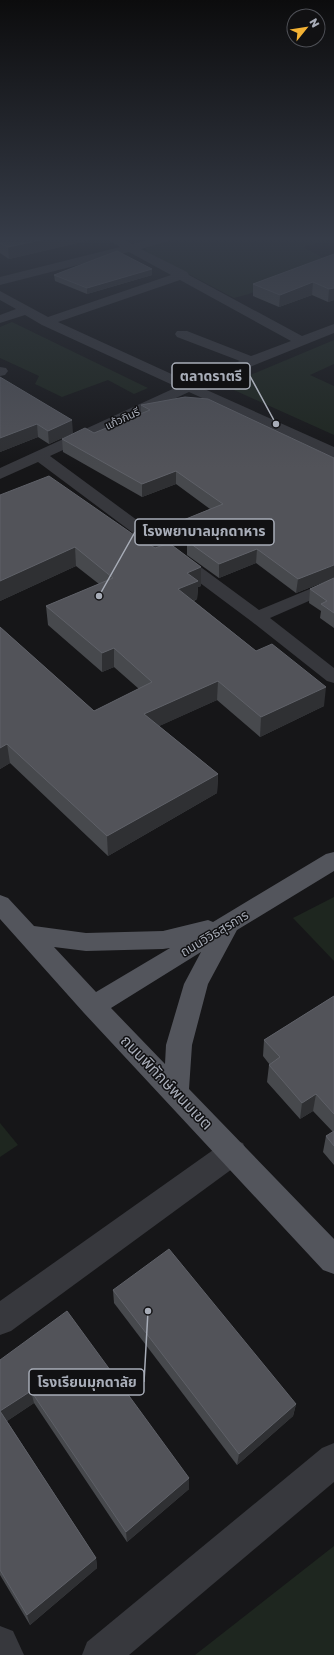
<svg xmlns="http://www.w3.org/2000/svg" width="334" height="1655" font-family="'Golos Text','Noto Sans Thai',sans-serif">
	<rect width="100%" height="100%" fill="#161618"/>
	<!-- green -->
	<g fill="#1e261f">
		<polygon points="187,237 334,237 334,238 303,247 327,260 249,294 234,298 145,251 147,247"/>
		<polygon points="12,322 148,388 134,394 108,380 62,397 35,384 39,376 0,358 0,327"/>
		<polygon points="334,340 334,364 310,375 334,386 334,435 234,390 230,385 231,383"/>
		<polygon points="334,897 334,961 293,918"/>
		<polygon points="0,1123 18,1145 0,1157"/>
		<polygon points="334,1546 334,1655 195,1655"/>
	</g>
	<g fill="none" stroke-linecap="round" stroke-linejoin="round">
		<!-- minor -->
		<g fill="#37383d" fill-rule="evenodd">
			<path d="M106,237H119L132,244L160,237H177L176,239L141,249L187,272L189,275L302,336L334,324V333L200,387L334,447V458L189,392L50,456L259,610L334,579V590L270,618L334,668V683L327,681L251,621L38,462L0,479V468L177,387L42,325L25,315L0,323V315L16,309L0,300V291L48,317L171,275L129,252L0,285V277L120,247L107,239ZM180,280L291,341L251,356L187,331H177L175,334L177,337L240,361L189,382L58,322Z"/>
			<polygon points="0,367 6,368 8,371 5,375 0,376"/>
			<polygon points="233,1140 243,1143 247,1152 243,1161 11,1331 0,1335 0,1301 223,1143"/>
			<polygon points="334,1443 334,1482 129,1655 82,1655 87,1642 322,1448"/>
			<polygon points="0,1626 13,1631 24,1655 0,1655"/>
		</g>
		<!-- major -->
		<path fill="#53555c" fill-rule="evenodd" d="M334,852V871L237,930L208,984L192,1045L189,1089L334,1239V1274L323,1270L84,1013L0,919V895L8,898L34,926L86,933L163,931L208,920L213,922L326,854ZM54,947L86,951L163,949L170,948L96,992ZM201,952L184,984L166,1045L165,1064L111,1008Z"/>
	</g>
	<!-- wall -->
	<g fill="#47494d">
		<polygon points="0,237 103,237 9,259 0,253"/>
		<polygon points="334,254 334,300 328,302 312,295 279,307 253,296 253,284"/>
		<polygon points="54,275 152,275 87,294 55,281"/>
		<polygon points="0,377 73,433 49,444 38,437 0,452"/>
		<polygon points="185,397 334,578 296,593 256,563 219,578 187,555 187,541 189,540 181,534 181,521 210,509 176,484 142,497 63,452 62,439 94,433 141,413 141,405"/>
		<polygon points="0,495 201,586 198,587 197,599 194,601 324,706 260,737 217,700 159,726 218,774 217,793 108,856 10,763 0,769 0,627 94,711 139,689 114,667 102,672 48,625 46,606 99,584 76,566 0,601"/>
		<polygon points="334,578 334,628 320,618 321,611 309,603 310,589"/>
		<polygon points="334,996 334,1165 323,1152 326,1136 333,1132 313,1111 300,1119 267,1082 269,1065 270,1065 263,1056 264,1040"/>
		<polygon points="113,1290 296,1404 293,1416 237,1465 114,1303"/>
		<polygon points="0,1360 189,1478 189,1489 127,1542 34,1403 7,1421 96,1558 97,1568 30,1625 0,1575"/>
	</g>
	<!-- shaded-wall -->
	<g fill="#2f3033">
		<polygon points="55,237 103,237 9,259 8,247"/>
		<polygon points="152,269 152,275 87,294 87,288"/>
		<polygon points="313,282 312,295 279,307 280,295"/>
		<polygon points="334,288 334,300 328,302 329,289"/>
		<polygon points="72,420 73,433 49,444 48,431"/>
		<polygon points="37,424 38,437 0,452 0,438"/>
		<polygon points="176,471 176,484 142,497 142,484"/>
		<polygon points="75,547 76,566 0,601 0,581"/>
		<polygon points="257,549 256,563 219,578 219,564"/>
		<polygon points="334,565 334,578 296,593 298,579"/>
		<polygon points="201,567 201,586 198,587 197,599 178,607 178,589 187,573"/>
		<polygon points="114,648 114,667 102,672 102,653"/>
		<polygon points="218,681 217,700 144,733 144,714"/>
		<polygon points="326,687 324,706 260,737 261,717"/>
		<polygon points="7,744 10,763 0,769 0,748"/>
		<polygon points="218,774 217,793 108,856 107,836"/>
		<polygon points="316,1094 313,1111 300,1119 302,1103"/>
		<polygon points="31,1391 34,1403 4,1423 0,1411"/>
		<polygon points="296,1404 293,1416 237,1465 239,1454"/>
		<polygon points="189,1478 189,1489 127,1542 126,1532"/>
		<polygon points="96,1558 97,1568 30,1625 27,1615"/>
	</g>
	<!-- building -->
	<g fill="#525359" stroke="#5f6168">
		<polygon points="0,237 55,237 8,247 0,243"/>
		<polygon points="117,251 152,269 87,288 54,275"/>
		<polygon points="334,254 334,288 329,289 313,282 280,295 253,284"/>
		<polygon points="0,377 72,420 48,431 37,424 0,438"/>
		<polygon points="185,397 208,399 334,458 334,565 298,579 257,549 219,564 187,541 202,535 181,521 223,504 176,471 142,484 62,439 85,428 94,433 150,410 141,405"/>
		<polygon points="49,476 147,544 149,544 155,548 169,543 201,567 187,573 198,581 178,589 256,651 272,644 326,687 261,717 218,681 144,714 218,774 107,836 7,744 0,748 0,627 94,711 152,682 114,648 102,653 46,606 113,578 75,547 0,581 0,495"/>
		<polygon points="334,578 334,613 321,604 327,601 310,589"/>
		<polygon points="334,996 334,1114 316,1094 302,1103 269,1065 280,1057 264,1040"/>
		<polygon points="334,1131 334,1146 326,1136"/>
		<polygon points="169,1249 296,1404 239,1454 113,1290"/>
		<polygon points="67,1311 189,1478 126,1532 31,1391 0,1411 96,1558 27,1615 0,1570 0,1360"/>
	</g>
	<!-- sky -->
	<linearGradient id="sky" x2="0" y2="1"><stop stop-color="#0c0c0d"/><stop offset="0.51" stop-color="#363c48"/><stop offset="1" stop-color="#363c48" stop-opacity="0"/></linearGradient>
	<rect width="334" height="468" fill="url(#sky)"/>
	<g text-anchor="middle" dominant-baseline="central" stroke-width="3" stroke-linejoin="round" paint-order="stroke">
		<!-- far-street labels -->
		<g font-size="11" fill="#a8adb8" stroke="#111113">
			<text transform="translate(122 418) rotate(-25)">แก้วกินรี</text>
		</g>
		<!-- street labels -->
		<g font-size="13" fill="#a8adb8" stroke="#111113">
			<text transform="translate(214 933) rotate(-31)">ถนนวิวิธสุรการ</text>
		</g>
		<!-- near-street labels -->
		<g font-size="16" fill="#a8adb8" stroke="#111113">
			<text transform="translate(167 1082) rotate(46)">ถนนพิทักษ์พนมเขต</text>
		</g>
	</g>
	<!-- callouts -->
	<path fill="none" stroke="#a8adb8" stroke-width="1.5" d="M276 424L250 376M99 596L135 532M148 1311L144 1382"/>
	<g fill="#a8adb8" stroke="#111113" stroke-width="1.5">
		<circle cx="276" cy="424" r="4"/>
		<circle cx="99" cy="596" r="4"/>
		<circle cx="148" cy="1311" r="4"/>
	</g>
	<g fill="#111113" stroke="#a8adb8" stroke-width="1.5">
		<rect x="172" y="363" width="78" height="26" rx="4"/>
		<rect x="135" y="519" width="139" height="26" rx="4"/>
		<rect x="29" y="1369" width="115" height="26" rx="4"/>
	</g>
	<g font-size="14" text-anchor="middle" font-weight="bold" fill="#a8adb8">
		<text x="211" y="381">ตลาดราตรี</text>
		<text x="204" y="536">โรงพยาบาลมุกดาหาร</text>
		<text x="87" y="1387">โรงเรียนมุกดาลัย</text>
	</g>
	<!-- north arrow -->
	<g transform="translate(306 28) rotate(60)"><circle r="19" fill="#111113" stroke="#4d4f55"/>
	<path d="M0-3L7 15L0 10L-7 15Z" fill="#f2b134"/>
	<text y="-6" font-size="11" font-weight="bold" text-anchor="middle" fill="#a8adb8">N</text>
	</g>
</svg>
